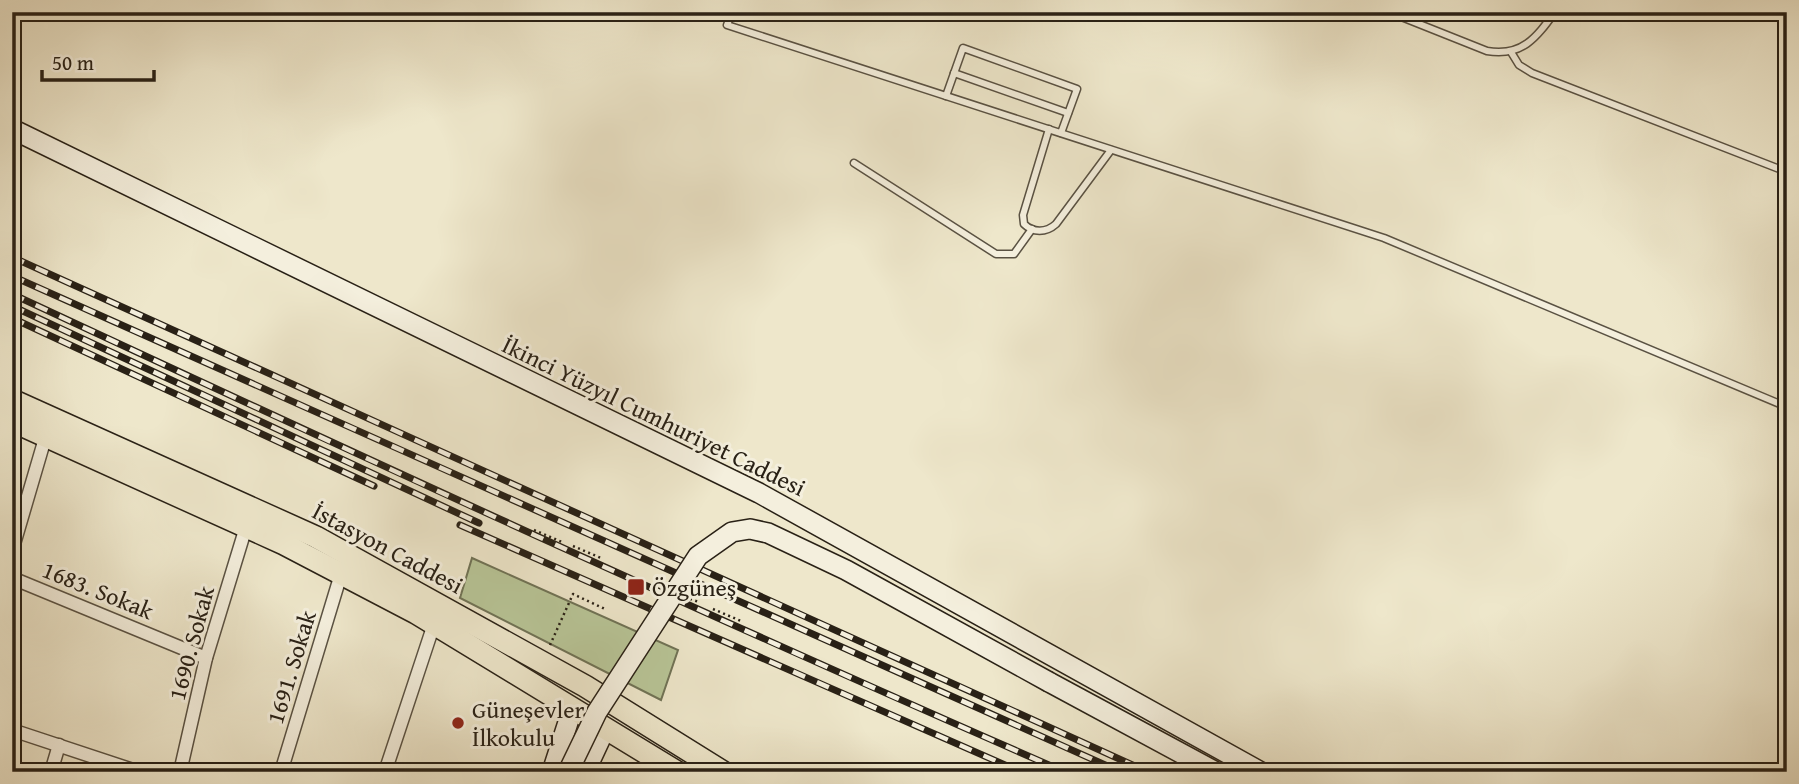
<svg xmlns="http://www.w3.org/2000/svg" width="1799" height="784" font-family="'Gentium Book Plus',serif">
	<rect width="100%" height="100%" fill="#eee7cb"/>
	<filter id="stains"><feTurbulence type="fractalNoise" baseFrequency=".00286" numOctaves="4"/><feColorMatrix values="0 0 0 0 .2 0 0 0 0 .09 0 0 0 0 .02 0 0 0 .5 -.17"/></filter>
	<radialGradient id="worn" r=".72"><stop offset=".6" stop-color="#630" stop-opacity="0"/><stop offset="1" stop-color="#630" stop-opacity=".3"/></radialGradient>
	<!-- green -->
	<polygon fill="#b8c597" stroke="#707356" stroke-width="2" points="472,558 678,650 661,700 460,598"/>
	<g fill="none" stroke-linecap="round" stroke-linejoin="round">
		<defs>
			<g id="lane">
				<polyline points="732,12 727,25 1384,238 1787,407"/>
				<path d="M1389,12L1487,51C1522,57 1536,38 1555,12"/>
				<polyline points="1511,52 1519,65 1532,73 1787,172"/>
				<polyline points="954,73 1068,113"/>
				<polyline points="946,96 963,48 1077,89 1061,133"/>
				<path d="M1049,129L1023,215L1024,224C1033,233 1046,233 1056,224L1111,150"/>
				<polyline points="854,163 996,254 1014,254 1032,229"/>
			</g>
			<g id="street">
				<polyline points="12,551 46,435"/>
				<polyline points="12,578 206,658"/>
				<polyline points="12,730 139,772"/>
				<polyline points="51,772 59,745"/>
				<polyline points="180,772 206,658 246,527"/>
				<polyline points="281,772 341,574"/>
				<polyline points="385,772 434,624"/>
			</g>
			<g id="secondary">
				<polyline points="12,129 759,493 1261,772"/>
				<polyline points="1049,682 1216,772"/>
				<polyline points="552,772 572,710"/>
				<polyline points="585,772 605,729"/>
			</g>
			<g id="primary">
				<polyline points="12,400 316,537 585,686 723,772"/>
				<polyline points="12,421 284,544 416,613 677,772"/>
			</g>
		</defs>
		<!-- lane casing -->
		<use href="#lane" stroke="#5a5243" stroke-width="9"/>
		<!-- street casing -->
		<use href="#street" stroke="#5a5243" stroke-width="15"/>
		<!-- secondary casing -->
		<use href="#secondary" stroke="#292116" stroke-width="22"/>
		<!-- primary casing -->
		<use href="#primary" stroke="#292116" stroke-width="24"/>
		<!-- path -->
		<g stroke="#292116" stroke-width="2.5" stroke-dasharray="2 3.5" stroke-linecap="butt">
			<polyline points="534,530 562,542"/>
			<polyline points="573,546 601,558"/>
			<polyline points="690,599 699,602"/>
			<polyline points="713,609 741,621"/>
			<polyline points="550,645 573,594 605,609"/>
		</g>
		<!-- lane -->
		<use href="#lane" stroke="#f4efdd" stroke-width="6"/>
		<!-- street -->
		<use href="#street" stroke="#f4efdd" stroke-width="12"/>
		<!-- secondary -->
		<use href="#secondary" stroke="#f4efdd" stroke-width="19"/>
		<!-- primary -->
		<use href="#primary" stroke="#eee7cb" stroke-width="21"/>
		<defs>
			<g id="rail">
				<polyline points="12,257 1148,772"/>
				<polyline points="12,276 1121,772"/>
				<path d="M12,294C362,457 712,618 1065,772"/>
				<polyline points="12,306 479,523"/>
				<polyline points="12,318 374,486"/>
				<polyline points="460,525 1021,772"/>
			</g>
		</defs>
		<!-- rail casing -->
		<use href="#rail" stroke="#292116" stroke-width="7"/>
		<!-- rail -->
		<use href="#rail" stroke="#f4efdd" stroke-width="4.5" stroke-dasharray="13" stroke-linecap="butt"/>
		<defs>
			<polyline id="secondary-bridge" points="568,772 597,712 698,556 732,532 750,529 768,533 846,570 1049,682"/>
		</defs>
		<!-- secondary-bridge casing -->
		<use href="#secondary-bridge" stroke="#292116" stroke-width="22" stroke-linecap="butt"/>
		<!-- secondary-bridge -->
		<use href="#secondary-bridge" stroke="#f4efdd" stroke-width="19"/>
	</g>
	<!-- markers -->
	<g fill="#8f2418" stroke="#f4efdd" stroke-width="2.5">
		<rect x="627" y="578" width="18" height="18" rx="3.5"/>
		<circle cx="458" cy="723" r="7"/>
	</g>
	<g text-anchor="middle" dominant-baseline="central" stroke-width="6" stroke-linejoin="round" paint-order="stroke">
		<!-- street labels -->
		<g font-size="24" fill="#292116" stroke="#f4efdd">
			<text transform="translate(654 416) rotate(26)">İkinci Yüzyıl Cumhuriyet Caddesi</text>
			<text transform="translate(388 548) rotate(28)">İstasyon Caddesi</text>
			<text transform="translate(98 590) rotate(22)">1683. Sokak</text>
			<text transform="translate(191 643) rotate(-75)">1690. Sokak</text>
			<text transform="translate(291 667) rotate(-73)">1691. Sokak</text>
		</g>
		<!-- poi labels -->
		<g font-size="24" fill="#292116" stroke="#f4efdd" text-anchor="start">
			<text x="652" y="587">Özgüneş</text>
			<text x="472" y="709">Güneşevler<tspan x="472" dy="28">İlkokulu</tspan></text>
		</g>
	</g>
	<!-- margin -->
	<rect width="1799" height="784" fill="none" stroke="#eee7cb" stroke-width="42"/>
	<rect x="14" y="14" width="1771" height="756" fill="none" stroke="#292116" stroke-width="3.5"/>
	<rect x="21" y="21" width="1757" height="742" fill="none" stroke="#292116" stroke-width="2"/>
	<!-- scale -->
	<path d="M42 70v10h112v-10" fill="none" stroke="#292116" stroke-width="3.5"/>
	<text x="52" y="70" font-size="21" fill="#292116" stroke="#f4efdd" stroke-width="5" paint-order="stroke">50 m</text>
	<rect width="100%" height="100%" filter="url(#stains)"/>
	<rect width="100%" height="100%" fill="url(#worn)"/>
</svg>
